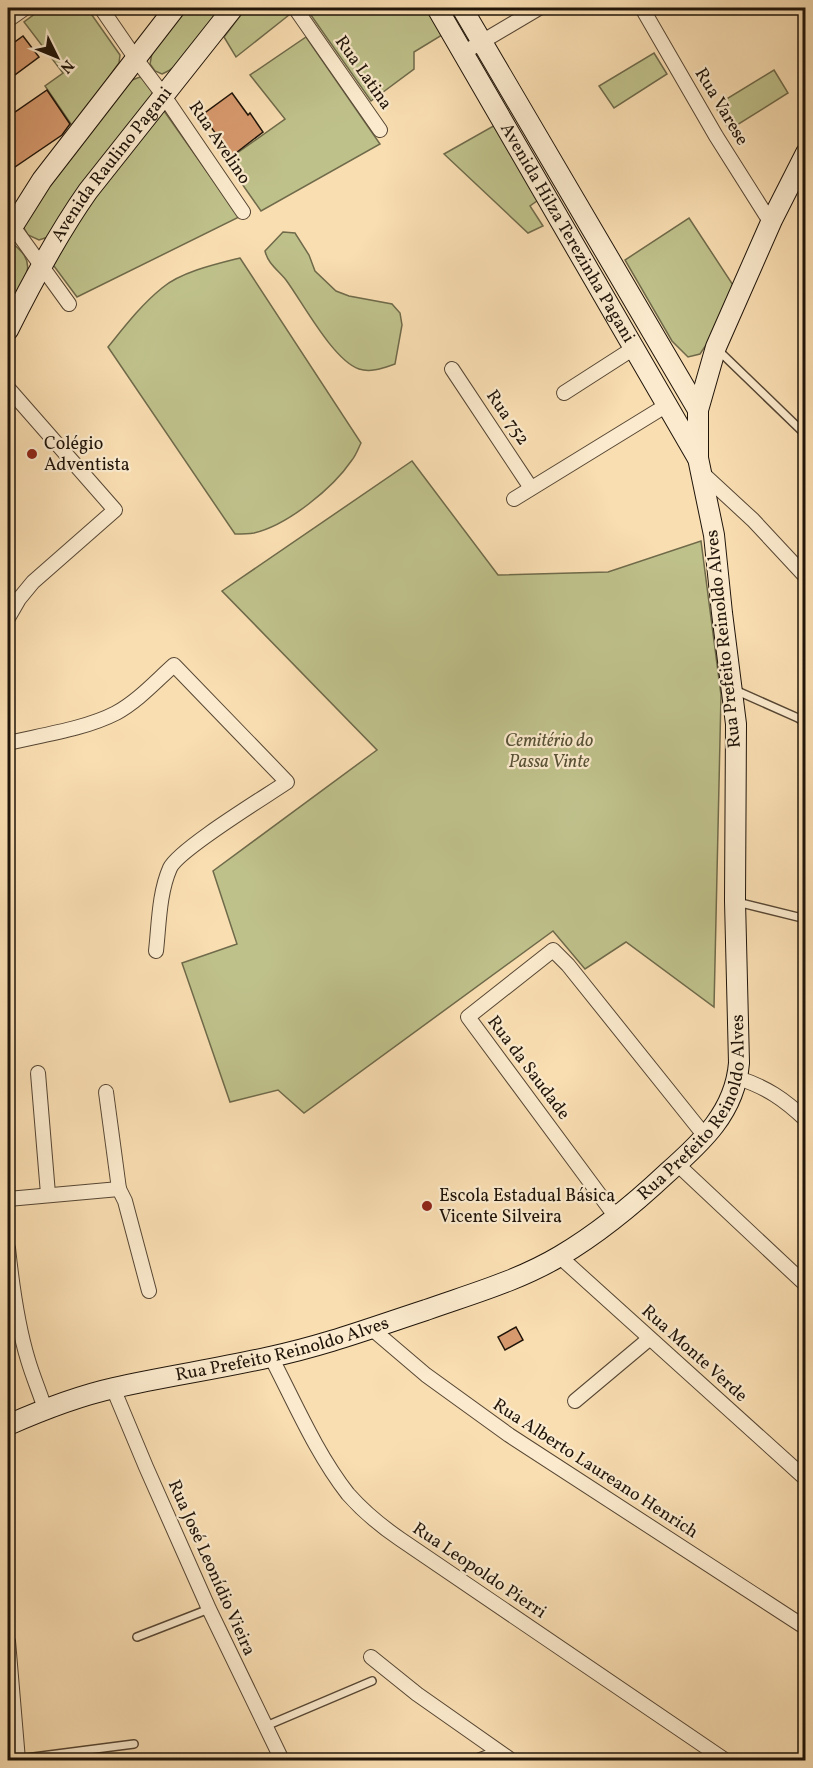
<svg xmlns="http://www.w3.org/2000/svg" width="813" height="1768" font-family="Vollkorn,serif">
	<rect width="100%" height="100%" fill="#f9deb2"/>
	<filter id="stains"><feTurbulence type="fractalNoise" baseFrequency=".00333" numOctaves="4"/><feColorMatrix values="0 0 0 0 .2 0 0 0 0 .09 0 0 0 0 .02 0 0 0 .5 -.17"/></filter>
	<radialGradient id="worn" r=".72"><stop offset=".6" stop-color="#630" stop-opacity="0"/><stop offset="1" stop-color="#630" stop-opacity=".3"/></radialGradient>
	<!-- green -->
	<g fill="#bfc18b" stroke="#6f6a4a" stroke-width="1.5">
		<polygon points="43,8 87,8 120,55 119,63 73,127 45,86 63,73 24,22"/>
		<path d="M186,8H222C207,28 185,65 162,74L155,71L150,64L152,53Z"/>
		<polygon points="246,8 283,8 289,15 236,57 224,37"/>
		<polygon points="306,8 426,8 442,35 414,52 414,69 371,101"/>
		<polygon points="306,37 380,144 261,211 226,161 285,119 250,75"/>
		<polygon points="654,53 667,74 614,108 599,86"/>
		<polygon points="774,70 788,93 729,130 715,106"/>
		<polygon points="140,77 143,79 153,93 151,99 48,237 39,240 28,235 24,228 27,215 121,91 132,80"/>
		<polygon points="162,108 239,217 77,297 48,258"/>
		<polygon points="497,124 541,198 530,206 543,226 528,233 444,154"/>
		<polygon points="689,218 733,285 708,342 700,354 688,357 672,341 625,260"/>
		<path d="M283,232L295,233L309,255L315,271L336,291L349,296L392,304L400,313L402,325L395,364C383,368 371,373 359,369C333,360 303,303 286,280C278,270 268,264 265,251Z"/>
		<path d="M12,243C22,251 30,259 27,272L8,311V248Z"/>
		<path d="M240,258L361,443C358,449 356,455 352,460C333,488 288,525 254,533C248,534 241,534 235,534L108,347C125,326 141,305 162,288C181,272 216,264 240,258Z"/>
		<polygon points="412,461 498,575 608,572 701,541 721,695 714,1007 626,942 585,969 553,931 304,1113 278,1090 230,1102 182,963 237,944 213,871 377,750 222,591"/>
	</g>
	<!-- building -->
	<g fill="#d79a6e" stroke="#1f1409" stroke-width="1.5">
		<polygon points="23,36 39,57 8,80 8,47"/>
		<polygon points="47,90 70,124 62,135 12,169 8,163 8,117"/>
		<polygon points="232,93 248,115 250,113 263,132 232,156 202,115"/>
		<polygon points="516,1327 523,1340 505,1350 498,1337"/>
	</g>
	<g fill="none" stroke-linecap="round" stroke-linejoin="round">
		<defs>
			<g id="service">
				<polyline points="717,349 806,435"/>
				<polyline points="735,690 798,718 806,723"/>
				<polyline points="737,902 806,919"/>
				<polyline points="137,1637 209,1609"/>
				<polyline points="266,1726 372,1681"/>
				<polyline points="18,1759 134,1744"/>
			</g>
			<g id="minor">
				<polyline points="101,8 136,59 164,96 243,212"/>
				<polyline points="295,8 380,130"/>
				<polyline points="642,8 716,136 771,223"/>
				<polyline points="8,20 25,8"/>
				<polyline points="463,53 539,8"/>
				<polyline points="9,221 69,304"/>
				<polyline points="452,369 531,488"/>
				<polyline points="8,388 115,510 33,582 19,599 8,618"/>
				<polyline points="564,393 634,348"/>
				<polyline points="702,473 753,520 806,577"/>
				<polyline points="514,499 667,405"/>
				<path d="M8,743C42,735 85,729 116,713C138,701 156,681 174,665L287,782C265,797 179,849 170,868C159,893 159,924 156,951"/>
				<polyline points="38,1073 48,1194"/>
				<path d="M738,1078C766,1087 784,1099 806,1120"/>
				<polyline points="106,1092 119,1189"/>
				<polyline points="677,1164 806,1285"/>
				<polyline points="8,1199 119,1189 125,1201 149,1291"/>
				<polyline points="616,1217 468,1017 553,950 568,965 705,1136"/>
				<path d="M8,1248C12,1286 17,1324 28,1360C33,1377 40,1393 45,1409"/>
				<polyline points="559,1256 806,1479"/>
				<polyline points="372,1329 426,1375 509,1435 806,1628"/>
				<path d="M271,1357C295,1403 316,1453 348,1494C363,1511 381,1526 400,1539L725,1760"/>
				<polyline points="113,1388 146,1467 209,1609 282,1760"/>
				<polyline points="575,1401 649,1339"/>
				<polyline points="8,1641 18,1760"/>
				<polyline points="371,1657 417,1694 511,1760"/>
				<polyline points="480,1760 500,1753"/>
			</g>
			<g id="secondary">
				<path id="s1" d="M437,8L697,457"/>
				<polyline points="462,8 698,410"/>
				<polyline points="8,234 42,180 175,8"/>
				<path id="s2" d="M8,330C32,282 57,235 88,191L233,8"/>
				<path id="s3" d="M8,1425C42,1410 78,1396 114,1388C166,1376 218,1369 270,1357C323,1346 374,1327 426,1310C471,1294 518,1281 560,1256C599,1233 634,1204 667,1173C702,1142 735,1112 739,1063L735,901L736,724L722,613L714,535L698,458V410L716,347L772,220L806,153"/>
			</g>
		</defs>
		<!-- service casing -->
		<use href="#service" stroke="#564633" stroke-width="10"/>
		<!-- minor casing -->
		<use href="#minor" stroke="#564633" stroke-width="16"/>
		<!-- secondary casing -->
		<use href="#secondary" stroke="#1f1409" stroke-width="22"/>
		<!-- service -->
		<use href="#service" stroke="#fbeacd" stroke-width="7"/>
		<!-- minor -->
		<use href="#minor" stroke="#fbeacd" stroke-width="14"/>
		<!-- secondary -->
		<use href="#secondary" stroke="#fbeacd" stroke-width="20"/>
	</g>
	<!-- markers -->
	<g fill="#8f2418" stroke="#fbeacd" stroke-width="2">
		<circle cx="32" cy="454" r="6"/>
		<circle cx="427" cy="1206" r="6"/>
	</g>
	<g text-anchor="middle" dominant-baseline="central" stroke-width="4.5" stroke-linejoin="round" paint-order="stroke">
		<!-- street labels -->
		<g font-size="18" fill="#1f1409" stroke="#fbeacd">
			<text transform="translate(363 73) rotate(55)">Rua Latina</text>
			<text transform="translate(721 107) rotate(59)">Rua Varese</text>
			<text transform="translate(219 143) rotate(56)">Rua Avelino</text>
			<text stroke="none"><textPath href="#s2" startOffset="196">Avenida Raulino Pagani</textPath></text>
			<text stroke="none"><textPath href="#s1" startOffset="260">Avenida Hilza Terezinha Pagani</textPath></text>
			<text transform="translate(507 418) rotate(56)">Rua 752</text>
			<text transform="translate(724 639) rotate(-96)">Rua Prefeito Reinoldo Alves</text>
			<text transform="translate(528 1068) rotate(53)">Rua da Saudade</text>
			<text stroke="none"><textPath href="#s3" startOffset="789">Rua Prefeito Reinoldo Alves</textPath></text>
			<text stroke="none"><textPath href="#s3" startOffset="285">Rua Prefeito Reinoldo Alves</textPath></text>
			<text transform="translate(694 1354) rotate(42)">Rua Monte Verde</text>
			<text transform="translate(595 1469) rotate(33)">Rua Alberto Laureano Henrich</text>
			<text transform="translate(211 1568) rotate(66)">Rua José Leonídio Vieira</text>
			<text transform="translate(479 1571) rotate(34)">Rua Leopoldo Pierri</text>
		</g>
		<!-- poi labels -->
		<g font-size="18" fill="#1f1409" stroke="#fbeacd" text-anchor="start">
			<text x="44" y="444">Colégio<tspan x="44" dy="21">Adventista</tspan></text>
			<text x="439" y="1196">Escola Estadual Básica<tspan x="439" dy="21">Vicente Silveira</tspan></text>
		</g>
		<!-- park labels -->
		<g font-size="18" font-style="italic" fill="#575136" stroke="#fbeacd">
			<text x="549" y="741">Cemitério do<tspan x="549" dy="21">Passa Vinte</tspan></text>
		</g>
	</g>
	<!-- margin -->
	<rect width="813" height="1768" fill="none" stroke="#f9deb2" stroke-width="30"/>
	<rect x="9" y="9" width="795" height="1750" fill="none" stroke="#1f1409" stroke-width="3"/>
	<rect x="15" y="15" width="783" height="1738" fill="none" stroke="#1f1409" stroke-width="1.5"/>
	<!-- north arrow -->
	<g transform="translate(57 57) rotate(133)" stroke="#fbeacd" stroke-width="4.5" paint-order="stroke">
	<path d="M0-4.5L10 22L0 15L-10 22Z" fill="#1f1409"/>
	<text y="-9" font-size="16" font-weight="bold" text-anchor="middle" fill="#1f1409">N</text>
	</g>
	<rect width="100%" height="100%" filter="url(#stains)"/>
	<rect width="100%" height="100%" fill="url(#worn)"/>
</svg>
